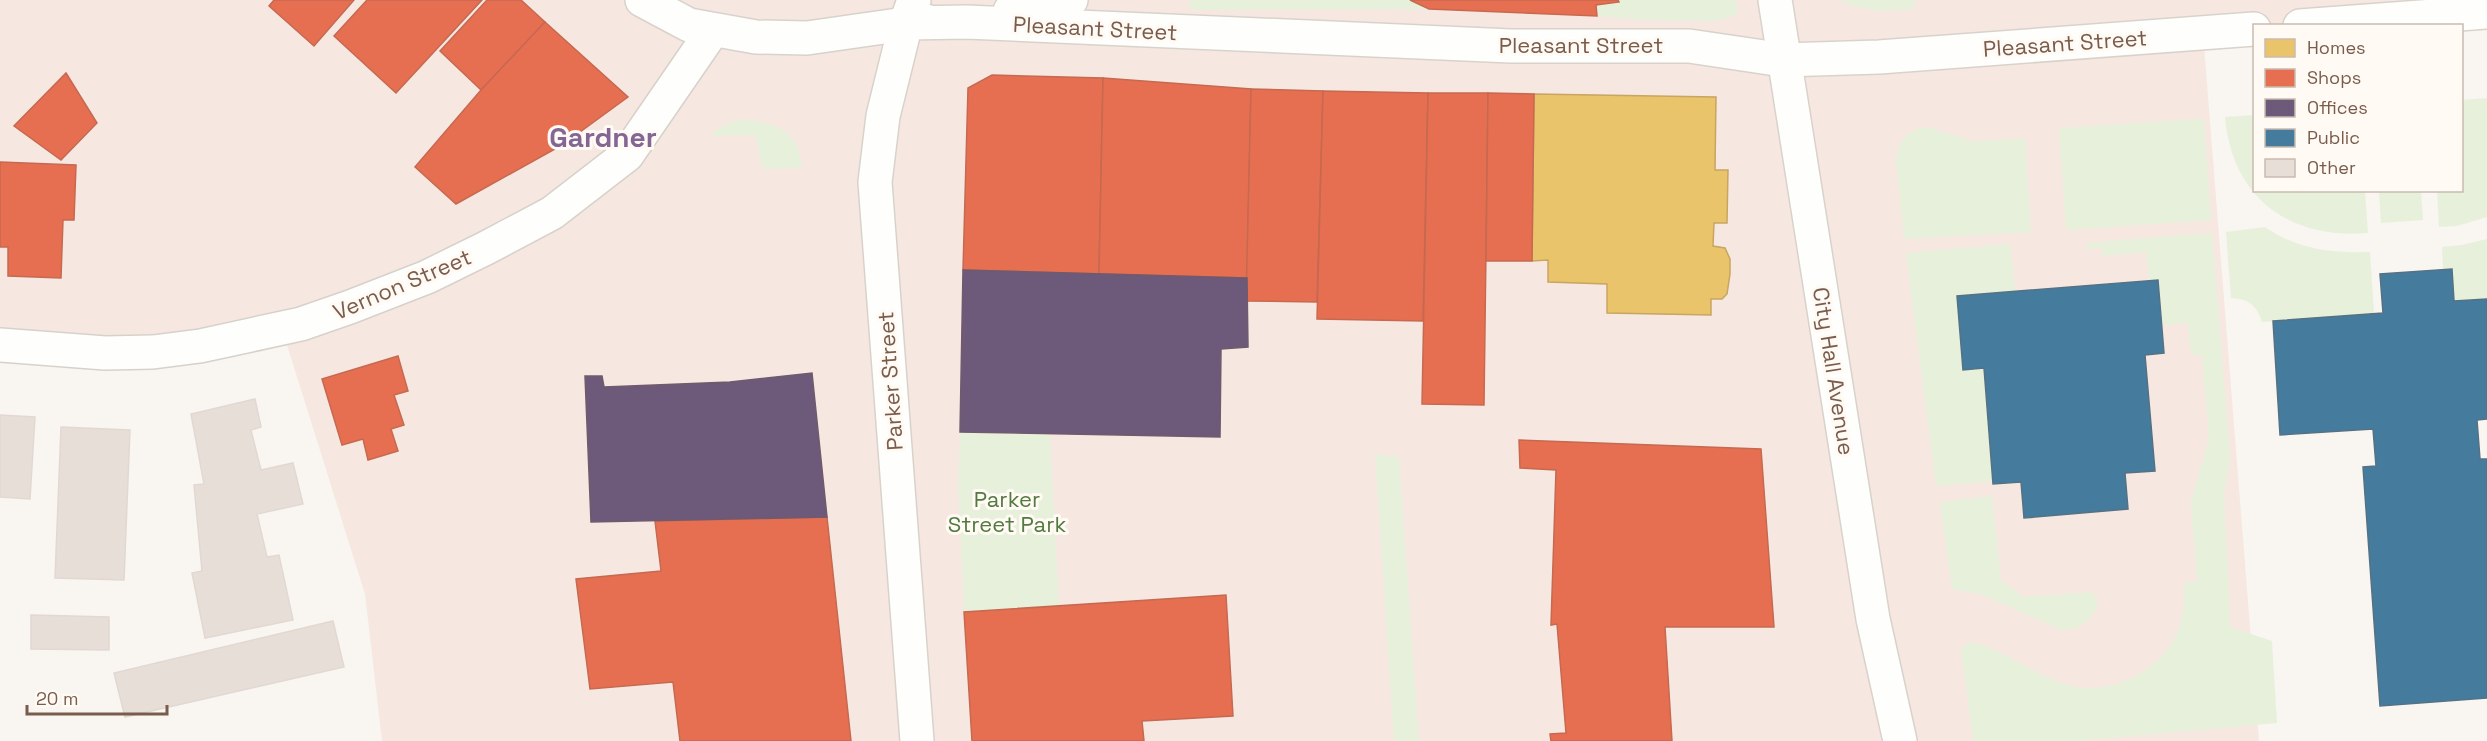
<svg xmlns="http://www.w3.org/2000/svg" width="2487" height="741" font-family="'Space Grotesk',sans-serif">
	<rect width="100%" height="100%" fill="#f9f5f0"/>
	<!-- commercial -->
	<polygon fill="#f6e8e1" points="0,0 2487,0 2300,25 2254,26 2203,33 2259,741 382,741 365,594 282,329 0,345"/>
	<!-- green -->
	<g fill="#e7f0db">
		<polygon points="1191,0 1410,0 1429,9 1194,10 1188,6"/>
		<polygon points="1618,0 1736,0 1738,10 1734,16 1715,21 1643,20 1597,16 1596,5 1618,2"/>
		<path d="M1840,0H1914L1915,9C1888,11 1864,13 1840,0Z"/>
		<polygon points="2487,98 2487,217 2457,226 2439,227 2437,191 2462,190 2462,100"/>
		<path d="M2254,115V190L2365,191L2368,233C2290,240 2232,198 2225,117Z"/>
		<path d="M743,119C776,123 799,130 802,168L766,169L762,167L755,135L710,136C720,126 729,122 743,119Z"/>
		<polygon points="2204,119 2211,220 2066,230 2059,128"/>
		<path d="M1927,127L1975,142L2025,138L2031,232L1904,239L1896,159C1899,140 1908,129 1927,127Z"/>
		<polygon points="2379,191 2421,191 2423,220 2381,223"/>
		<path d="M2265,227C2298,250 2332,253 2370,252L2374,314L2262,322C2257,305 2248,299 2231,298L2226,232Z"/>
		<path d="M2212,233L2230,457L2224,494L2230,627L2272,641L2277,723L2076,741H1973L1961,649L1969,642C2004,648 2031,674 2065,684C2108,698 2159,673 2177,633C2184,617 2185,600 2184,583L2197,582L2191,503L2209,438L2202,355H2191L2188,323L2161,325L2149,281L2146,252L2102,256V248L2086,249V243Z"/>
		<polygon points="2487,239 2487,299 2454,301 2452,269 2443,270 2442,247 2462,245"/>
		<polygon points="2010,244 2015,291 1957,296 1963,369 1984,368 1993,481 1936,486 1906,253"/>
		<polygon points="960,432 1050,434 1059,605 964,612 958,488"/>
		<polygon points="1375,454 1399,457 1419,741 1394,741"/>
		<path d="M1992,496L2001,580L2023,597L2092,592L2098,602C2092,622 2081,629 2061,630L1980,594L1952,589L1940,502Z"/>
	</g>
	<!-- homes -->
	<polygon fill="#e9c46a" stroke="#c8a561" stroke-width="1.5" points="1534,94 1716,97 1715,170 1728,170 1727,223 1714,223 1713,246 1725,248 1730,259 1730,274 1727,294 1722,299 1711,299 1711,315 1607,313 1607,284 1548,282 1548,260 1532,261"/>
	<!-- shops -->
	<g fill="#e76f51" stroke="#c66950" stroke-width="1.5">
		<polygon points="274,0 354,0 314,46 269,6"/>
		<polygon points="367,0 482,0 396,93 334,36"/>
		<polygon points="487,0 521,0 545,22 481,90 440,51"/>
		<polygon points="1410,0 1618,0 1619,2 1596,5 1597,16 1429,9"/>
		<polygon points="545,22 628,97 562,145 456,204 415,167 481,90"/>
		<polygon points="66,73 97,123 61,160 14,126"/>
		<polygon points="992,75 1103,78 1099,274 963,270 968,88"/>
		<polygon points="1103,78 1251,89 1247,278 1099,274"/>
		<polygon points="1251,89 1323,91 1317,302 1246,301"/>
		<polygon points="1323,91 1428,93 1423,321 1317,319"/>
		<polygon points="1428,93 1488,93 1484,405 1422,404"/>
		<polygon points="1488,93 1534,94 1532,261 1486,261"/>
		<polygon points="0,162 76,165 74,220 63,220 61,278 8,276 8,247 0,247"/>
		<polygon points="398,356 408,391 394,395 404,425 391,429 398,451 368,460 363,439 342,445 322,379"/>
		<polygon points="1519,440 1761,449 1774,627 1665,627 1672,741 1551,741 1550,734 1566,733 1557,624 1551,625 1556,470 1520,468"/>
		<polygon points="827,517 851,741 680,741 673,682 590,689 576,579 661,571 655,521"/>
		<polygon points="1226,595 1233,716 1142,721 1144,741 972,741 964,612"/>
	</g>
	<!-- offices -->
	<g fill="#6d597a" stroke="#715a6c" stroke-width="1.5">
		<polygon points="963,270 1247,278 1248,347 1221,349 1220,437 960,432"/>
		<polygon points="812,373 827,517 591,522 585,376 602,376 604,387 730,382"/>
	</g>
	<!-- public -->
	<g fill="#457b9d" stroke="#557285" stroke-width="1.5">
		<polygon points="2452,269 2454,301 2487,299 2487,419 2477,420 2480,459 2487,459 2487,698 2380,706 2363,467 2376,466 2373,429 2280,435 2273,321 2383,313 2380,274"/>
		<polygon points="2158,280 2164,353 2145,355 2155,471 2125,473 2128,509 2024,518 2021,482 1993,484 1984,368 1963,370 1957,296"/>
	</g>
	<!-- building -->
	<g fill="#e6ded7" stroke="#e2d8d2" stroke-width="1.5">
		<polygon points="255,399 261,427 251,430 261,470 293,463 303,504 257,514 267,557 279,555 293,620 205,638 192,573 202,571 194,485 204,484 191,414"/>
		<polygon points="0,415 35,417 30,499 0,497"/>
		<polygon points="61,427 130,430 124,580 55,578"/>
		<polygon points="31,615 109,617 109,650 31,649"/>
		<polygon points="333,621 344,667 125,717 114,673"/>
	</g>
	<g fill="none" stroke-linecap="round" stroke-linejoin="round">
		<defs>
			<g id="street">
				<polyline points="906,23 914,0"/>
				<polyline points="0,345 105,353 153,352 200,346 301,324 350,307 427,277 486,248 552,213 627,155 713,30"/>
			</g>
			<g id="secondary">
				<polyline points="642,0 689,25 756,37 807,38 926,21"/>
				<polyline points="1775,0 1873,619 1900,741"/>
				<polyline points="1010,11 1071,0"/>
				<polyline points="906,23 967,22 1511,46 1689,46 1783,60 1879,57 2254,29"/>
				<polyline points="906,23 883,116 875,182 917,741"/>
				<polyline points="2300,26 2487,12"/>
			</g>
		</defs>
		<!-- street casing -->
		<use href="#street" stroke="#d7d1cb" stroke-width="36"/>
		<!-- secondary casing -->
		<use href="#secondary" stroke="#d9d2cb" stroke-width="36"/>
		<!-- street -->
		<use href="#street" stroke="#fefefd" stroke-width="33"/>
		<!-- secondary -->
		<use href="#secondary" stroke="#fefefd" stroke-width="33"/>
	</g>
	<g text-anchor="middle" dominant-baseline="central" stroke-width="6" stroke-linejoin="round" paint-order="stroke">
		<!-- street labels -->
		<g font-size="22" fill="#7a5c4d" stroke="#fffaf3">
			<text transform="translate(1095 28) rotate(3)">Pleasant Street</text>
			<text transform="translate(2065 43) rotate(-4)">Pleasant Street</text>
			<text x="1581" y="45">Pleasant Street</text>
			<text transform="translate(402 284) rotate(-23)">Vernon Street</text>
			<text transform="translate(1834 371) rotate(81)">City Hall Avenue</text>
			<text transform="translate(890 381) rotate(-94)">Parker Street</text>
		</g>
		<!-- park labels -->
		<g font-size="22" fill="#537a41" stroke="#fffaf3">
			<text x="1007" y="499">Parker<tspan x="1007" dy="25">Street Park</tspan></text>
		</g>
		<!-- district labels -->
		<g font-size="28" font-weight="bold" fill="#846695" stroke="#fffaf3">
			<text x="603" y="137">Gardner</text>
		</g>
	</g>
	<!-- legend -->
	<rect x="2253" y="24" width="210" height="168" fill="#fffaf3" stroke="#cabbb1" stroke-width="1.5"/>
	<rect x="2265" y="39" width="30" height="18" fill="#e9c46a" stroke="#cabbb1" stroke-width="1.5"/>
	<text x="2307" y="54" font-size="18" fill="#7a5c4d">Homes</text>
	<rect x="2265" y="69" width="30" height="18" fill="#e76f51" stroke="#cabbb1" stroke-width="1.5"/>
	<text x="2307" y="84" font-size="18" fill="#7a5c4d">Shops</text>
	<rect x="2265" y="99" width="30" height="18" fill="#6d597a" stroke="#cabbb1" stroke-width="1.5"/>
	<text x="2307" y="114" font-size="18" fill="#7a5c4d">Offices</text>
	<rect x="2265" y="129" width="30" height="18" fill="#457b9d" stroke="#cabbb1" stroke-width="1.5"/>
	<text x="2307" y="144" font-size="18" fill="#7a5c4d">Public</text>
	<rect x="2265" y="159" width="30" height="18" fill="#e6ded7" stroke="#cabbb1" stroke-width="1.5"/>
	<text x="2307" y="174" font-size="18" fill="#7a5c4d">Other</text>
	<!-- scale -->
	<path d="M27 705v9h140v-9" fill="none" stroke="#7a5c4d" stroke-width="3"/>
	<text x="36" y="705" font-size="18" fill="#7a5c4d" stroke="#fffaf3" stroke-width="4.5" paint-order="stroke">20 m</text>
</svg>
